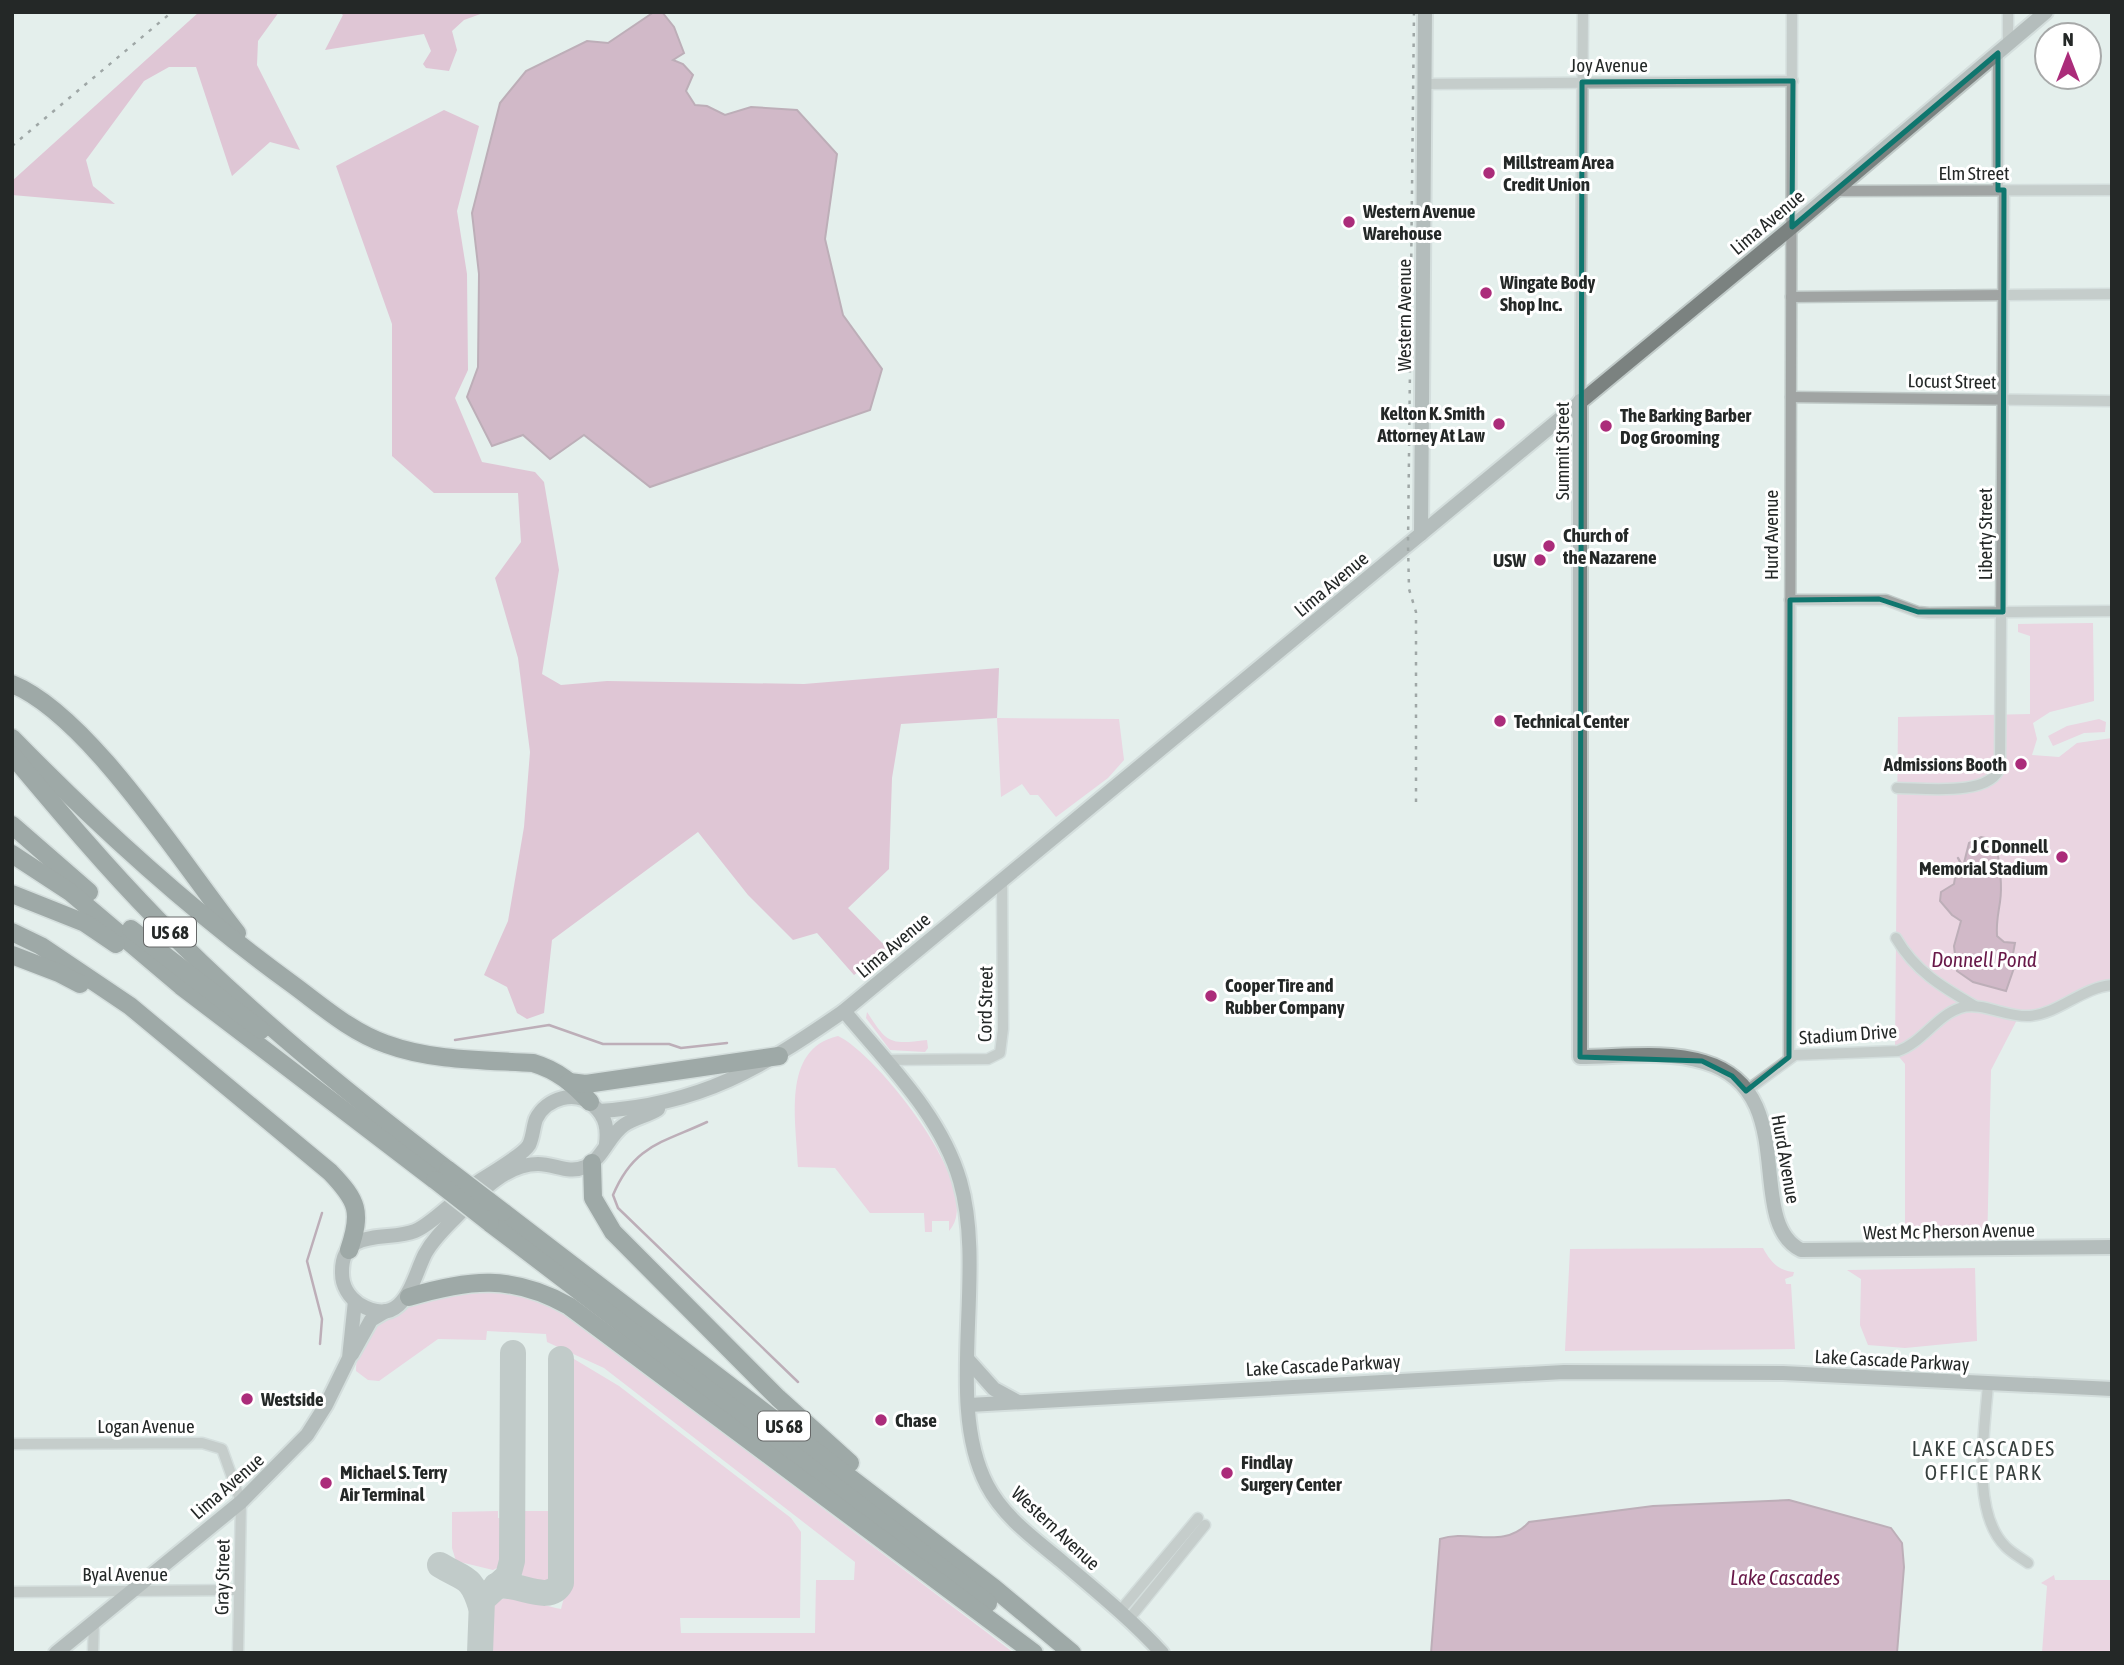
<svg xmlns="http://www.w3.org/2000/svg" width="2124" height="1665" font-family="'Asap Condensed',sans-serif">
	<rect width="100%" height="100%" fill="#e4efec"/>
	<!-- green -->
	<g fill="#f1b5d3">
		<polygon points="2093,623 2094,701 2050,712 2033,723 2037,739 2032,755 2059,757 2077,743 2112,738 2112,985 2047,1012 2019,1016 1991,1070 1987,1249 1905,1251 1905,1064 1895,1052 1898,717 2030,714 2030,636 2018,632 2018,624"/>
		<polygon points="997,718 1119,719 1124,760 1108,778 1056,817 1038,795 1030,795 1022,784 1001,797"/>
		<polygon points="2099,719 2106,722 2105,732 2084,733 2053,746 2048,736 2067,726"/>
		<path d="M867,1012C887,1043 889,1045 927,1040L928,1048L925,1052L890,1050L866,1018Z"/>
		<path d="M838,1036C876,1053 988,1192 949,1231V1221H932V1232H925L924,1213H870L835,1168L798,1167C797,1124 780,1049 838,1036Z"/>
		<path d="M1763,1248C1770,1261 1778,1271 1794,1272L1793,1276L1785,1279L1786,1284H1791L1795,1349L1565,1351L1570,1249Z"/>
		<polygon points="1975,1268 1977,1341 1905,1348 1868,1345 1860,1325 1861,1279 1847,1270"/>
		<path d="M468,1291L514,1292L555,1306L1014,1653H491V1605C507,1589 542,1606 561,1609L568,1582L570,1365L574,1359L619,1386L791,1518L801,1532L800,1618H680L681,1633H815L816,1580H854L855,1562L604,1368L547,1342L546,1334L487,1331L486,1340L438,1339L379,1381L368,1380L356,1371C358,1314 422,1300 468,1291Z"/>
		<polygon points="498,1511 498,1518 505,1518 503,1565 493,1570 456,1561 452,1548 452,1512"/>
		<polygon points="518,1511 555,1511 555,1580 552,1584 525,1578 518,1570"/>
		<polygon points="2054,1575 2055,1580 2112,1580 2112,1653 2042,1653 2047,1586 2041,1583"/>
	</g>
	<!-- forest -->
	<g fill="#d995b8">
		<polygon points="199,12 279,12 258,41 257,65 300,150 270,142 232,176 196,67 169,67 144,81 86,160 93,186 115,204 12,195 12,181"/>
		<polygon points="339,12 486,12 464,20 452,31 457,50 449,71 426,68 423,64 431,51 424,34 325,50 343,15"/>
		<polygon points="444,110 479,126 457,211 467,274 468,370 455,398 482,462 535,472 544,482 559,570 542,674 561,685 607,681 804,684 999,668 997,718 901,724 892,778 889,869 848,908 889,950 854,975 817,933 793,940 748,895 698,832 552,940 544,1013 527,1019 517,1013 507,987 484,975 508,921 524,827 530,752 518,658 495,578 521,542 518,493 434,493 392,456 392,324 336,166"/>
	</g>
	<!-- water -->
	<g fill="#bb799b" stroke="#8e6178" stroke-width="2">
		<polygon points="654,12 662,12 674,27 684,53 673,60 683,64 693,75 686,91 695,105 707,106 725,115 751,107 797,110 837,154 825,239 843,315 882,369 870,410 650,487 584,435 550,459 523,435 492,446 467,397 478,367 479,274 472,213 500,103 526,71 587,41 608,43"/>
		<path d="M1981,837L1995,840C1999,859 2003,882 2000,902C1998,915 1996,923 1997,936L2004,942L2015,943L2012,959L2016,962L2006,991L1973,982L1957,971L1954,946L1961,921L1952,915L1940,901L1941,892L1954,884L1955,878L1961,875L1969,843Z"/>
		<path d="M1789,1500L1891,1528L1902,1543L1904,1567L1897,1653H1431L1440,1539C1470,1529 1504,1550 1529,1522L1653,1506Z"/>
	</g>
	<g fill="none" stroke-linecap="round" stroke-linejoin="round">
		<!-- stream -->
		<g stroke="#8e6178" stroke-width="2.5">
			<polyline points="1958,858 1963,867"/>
			<polyline points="455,1040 549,1025 603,1044 669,1044 681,1048 727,1043"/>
			<path d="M707,1122C662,1143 634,1145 613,1195L618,1208L798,1382"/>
			<polyline points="320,1344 322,1319 307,1261 322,1213"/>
		</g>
		<!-- taxiway -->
		<g stroke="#98a09e" stroke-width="26">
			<path d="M440,1565C464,1580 471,1574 481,1607"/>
			<path d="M496,1586C517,1581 549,1606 561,1583V1359"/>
			<polyline points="480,1653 482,1600 508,1576 512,1561 513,1353"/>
		</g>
		<defs>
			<g id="street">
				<polyline points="2008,12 2008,44"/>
				<polyline points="1998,53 1998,190"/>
				<polyline points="1425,84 1793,81"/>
				<polyline points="1836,191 2112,190"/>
				<polyline points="1791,297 2112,294"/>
				<polyline points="1791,397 2112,401"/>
				<polyline points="1580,401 1583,12"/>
				<polyline points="1790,600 1886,600 1918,612 1929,613 2112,611"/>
				<path d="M1897,788C1924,788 1991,797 2000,767L2004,190"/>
				<path d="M1896,938C1915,971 1942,987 1975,1006"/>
				<polyline points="1789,1057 1792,12"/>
				<polyline points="884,1060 988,1059 1000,1053 1003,1029 1002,880"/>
				<path d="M1746,1091L1795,1055L1898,1051C1922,1043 1936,1016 1960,1008C1982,1001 2007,1018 2030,1016C2060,1013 2081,988 2112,985"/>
				<path d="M1988,1384C1985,1429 1970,1512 2006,1547C2012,1553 2021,1558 2028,1563"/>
				<polyline points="12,1444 202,1443 222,1449 241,1502 238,1653"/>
				<polyline points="12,1592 239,1590"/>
				<polyline points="1120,1611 1198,1518"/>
				<polyline points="1129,1619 1205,1525"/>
				<polyline points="93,1653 94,1622"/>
			</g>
			<g id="secondary">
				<path d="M1580,401V1057C1619,1057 1666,1050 1704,1062C1803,1091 1743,1221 1801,1250L2112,1247"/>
				<polyline points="1421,534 1425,12"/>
				<path d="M844,1011C887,1063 941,1115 960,1181C987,1274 944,1403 987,1485C1003,1516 1033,1538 1060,1560C1095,1590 1131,1619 1162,1653"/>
				<path d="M599,1111C701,1105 763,1067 844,1011L1792,227L2046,12"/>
				<path d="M606,1144C608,1129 606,1117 594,1106C576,1089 546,1098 536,1119C533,1127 533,1137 529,1145C523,1155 490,1174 478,1182C461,1194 432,1224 415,1231C389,1242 341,1226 342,1273C342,1286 349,1297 359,1304C404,1331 412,1280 425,1254C432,1241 442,1231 452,1221C475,1198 503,1164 538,1164C555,1164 568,1174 585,1167C603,1159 608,1136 624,1125C634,1118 647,1116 658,1109"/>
				<polyline points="352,1354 371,1320 386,1311"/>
				<polyline points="969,1361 994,1389 1018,1402"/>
				<polyline points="969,1405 1564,1372 1783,1373 2112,1389"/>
				<polyline points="56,1653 241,1502 307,1435 326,1405 349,1358 355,1301"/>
			</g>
			<g id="highway">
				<path d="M12,684C89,715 183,865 237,933"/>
				<path d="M12,738C99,827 191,911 292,984C322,1006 351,1032 386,1044C432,1061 485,1060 533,1063C557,1070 574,1084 590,1102"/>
				<path d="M12,755C59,811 106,867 157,919C246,1011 347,1092 448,1170"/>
				<polyline points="12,825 89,892"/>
				<polyline points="12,854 70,892 181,986 435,1180"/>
				<polyline points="12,894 85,923 116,944"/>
				<polyline points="131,929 261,1030"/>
				<path d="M12,932L41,946L130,1006L330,1172C358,1201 362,1212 349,1250"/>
				<polyline points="12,955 59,973 80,984"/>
				<polyline points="569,1082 586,1084 779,1056"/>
				<polyline points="592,1163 593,1198 613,1232 778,1398 850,1463"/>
				<polyline points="503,1212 994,1588 1072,1653"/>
				<polyline points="490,1223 988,1603"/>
				<path d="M409,1297C469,1279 512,1274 569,1306L1034,1653"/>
			</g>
		</defs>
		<!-- street casing -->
		<use href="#street" stroke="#c1cbc9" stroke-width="13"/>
		<!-- secondary casing -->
		<use href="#secondary" stroke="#c1cbc9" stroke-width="18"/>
		<!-- highway casing -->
		<use href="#highway" stroke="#c1cbc9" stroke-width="21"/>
		<!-- street -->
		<use href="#street" stroke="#a0a4a3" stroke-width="10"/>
		<!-- secondary -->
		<use href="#secondary" stroke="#7b8280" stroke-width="14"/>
		<!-- highway -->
		<use href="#highway" stroke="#4b5452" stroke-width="18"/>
		<!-- rail -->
		<g stroke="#4c5150" stroke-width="2.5" stroke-dasharray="3.5 7" stroke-linecap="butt">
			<polyline points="1414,12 1408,544 1409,589 1416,612 1416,803"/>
			<polyline points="12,146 172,12"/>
		</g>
		<defs>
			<g id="highway-bridge">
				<polyline points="448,1170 503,1212"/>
				<polyline points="435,1180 490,1223"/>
			</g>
		</defs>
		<!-- highway-bridge casing -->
		<use href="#highway-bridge" stroke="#c1cbc9" stroke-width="21" stroke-linecap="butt"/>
		<!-- highway-bridge -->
		<use href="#highway-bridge" stroke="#4b5452" stroke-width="18"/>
	</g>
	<!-- marked area -->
	<path d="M0 0H2124V1665H0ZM1998,53V190H2004L2003,612H1918L1879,599L1790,600L1789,1057L1746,1091L1732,1076L1702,1061L1580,1057L1582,82L1793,81L1792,227Z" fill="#e4efec" fill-opacity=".55" fill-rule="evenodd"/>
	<path fill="none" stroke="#0f766e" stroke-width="5" stroke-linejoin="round" d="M1998,53V190H2004L2003,612H1918L1879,599L1790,600L1789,1057L1746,1091L1732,1076L1702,1061L1580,1057L1582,82L1793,81L1792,227Z"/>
	<!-- markers -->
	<g fill="#ab2c7a" stroke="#fff" stroke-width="2.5">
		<circle cx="1489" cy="173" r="7"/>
		<circle cx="1349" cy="222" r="7"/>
		<circle cx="1486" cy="293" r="7"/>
		<circle cx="1499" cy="424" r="7"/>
		<circle cx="1606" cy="426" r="7"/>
		<circle cx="1549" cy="546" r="7"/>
		<circle cx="1540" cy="560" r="7"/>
		<circle cx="1500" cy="721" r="7"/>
		<circle cx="2021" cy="764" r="7"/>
		<circle cx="2062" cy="857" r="7"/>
		<circle cx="1211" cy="996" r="7"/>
		<circle cx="247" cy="1399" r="7"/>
		<circle cx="881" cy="1420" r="7"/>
		<circle cx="1227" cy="1473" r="7"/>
		<circle cx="326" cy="1483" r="7"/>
	</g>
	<g text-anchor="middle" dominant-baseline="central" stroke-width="6" stroke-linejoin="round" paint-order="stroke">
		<!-- shield labels -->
		<g fill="#fff" stroke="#666868" stroke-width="2">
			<rect x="144" y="917.5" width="52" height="29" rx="5"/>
			<rect x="758" y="1411.5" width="52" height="29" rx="5"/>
		</g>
		<g font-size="18" font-weight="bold" fill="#242827">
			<text x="170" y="932">US 68</text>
			<text x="784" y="1426">US 68</text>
		</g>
		<!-- street labels -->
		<g font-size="19" fill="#242827" stroke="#fff">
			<text x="1609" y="65">Joy Avenue</text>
			<text x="1974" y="173">Elm Street</text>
			<text transform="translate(1767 222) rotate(-40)">Lima Avenue</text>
			<text transform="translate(1404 315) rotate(-90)">Western Avenue</text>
			<text transform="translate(1952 381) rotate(1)">Locust Street</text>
			<text transform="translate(1562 451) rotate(-90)">Summit Street</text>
			<text transform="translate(1985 534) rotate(-90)">Liberty Street</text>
			<text transform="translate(1771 535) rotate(-90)">Hurd Avenue</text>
			<text transform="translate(1331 584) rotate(-40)">Lima Avenue</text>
			<text transform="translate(893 945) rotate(-40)">Lima Avenue</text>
			<text transform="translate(985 1004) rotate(-89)">Cord Street</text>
			<text transform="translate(1848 1034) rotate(-4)">Stadium Drive</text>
			<text transform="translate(1786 1159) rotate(80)">Hurd Avenue</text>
			<text transform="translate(1949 1231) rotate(-1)">West Mc Pherson Avenue</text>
			<text transform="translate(1892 1360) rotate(3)">Lake Cascade Parkway</text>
			<text transform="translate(1323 1365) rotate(-3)">Lake Cascade Parkway</text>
			<text x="146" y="1426">Logan Avenue</text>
			<text transform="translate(227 1486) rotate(-41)">Lima Avenue</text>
			<text transform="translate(1056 1528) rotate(43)">Western Avenue</text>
			<text x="125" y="1574">Byal Avenue</text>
			<text transform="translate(222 1577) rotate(-89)">Gray Street</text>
		</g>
		<!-- poi labels -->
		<g font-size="19" font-weight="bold" fill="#242827" stroke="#fff" text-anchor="start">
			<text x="1503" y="162">Millstream Area<tspan x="1503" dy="22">Credit Union</tspan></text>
			<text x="1363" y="211">Western Avenue<tspan x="1363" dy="22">Warehouse</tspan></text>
			<text x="1500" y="282">Wingate Body<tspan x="1500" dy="22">Shop Inc.</tspan></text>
			<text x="1485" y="413" text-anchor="end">Kelton K. Smith<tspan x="1485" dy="22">Attorney At Law</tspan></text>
			<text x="1620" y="415">The Barking Barber<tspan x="1620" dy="22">Dog Grooming</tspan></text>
			<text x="1563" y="535">Church of<tspan x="1563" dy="22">the Nazarene</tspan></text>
			<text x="1526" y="560" text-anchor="end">USW</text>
			<text x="1514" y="721">Technical Center</text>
			<text x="2007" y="764" text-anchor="end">Admissions Booth</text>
			<text x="2048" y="846" text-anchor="end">J C Donnell<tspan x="2048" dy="22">Memorial Stadium</tspan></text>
			<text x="1225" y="985">Cooper Tire and<tspan x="1225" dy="22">Rubber Company</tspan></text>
			<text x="261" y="1399">Westside</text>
			<text x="895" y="1420">Chase</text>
			<text x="1241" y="1462">Findlay<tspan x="1241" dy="22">Surgery Center</tspan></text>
			<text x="340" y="1472">Michael S. Terry<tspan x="340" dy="22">Air Terminal</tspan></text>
		</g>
		<!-- water labels -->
		<g font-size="21" font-style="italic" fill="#681949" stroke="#fff">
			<text x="1984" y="959">Donnell Pond</text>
			<text x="1785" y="1577">Lake Cascades</text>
		</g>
		<!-- neighbourhood labels -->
		<g font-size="21" letter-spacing="2" fill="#37403e" stroke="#fff">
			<text x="1984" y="1448">LAKE CASCADES<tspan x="1984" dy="24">OFFICE PARK</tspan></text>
		</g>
	</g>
	<!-- border -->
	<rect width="2124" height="1665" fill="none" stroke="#242827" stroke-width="28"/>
	<!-- north arrow -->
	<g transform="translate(2068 56)"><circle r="33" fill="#ffffff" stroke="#a7a9a9" stroke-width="2"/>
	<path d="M0-5L12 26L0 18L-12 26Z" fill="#ab2c7a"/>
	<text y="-10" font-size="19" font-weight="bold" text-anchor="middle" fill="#242827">N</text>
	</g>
</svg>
